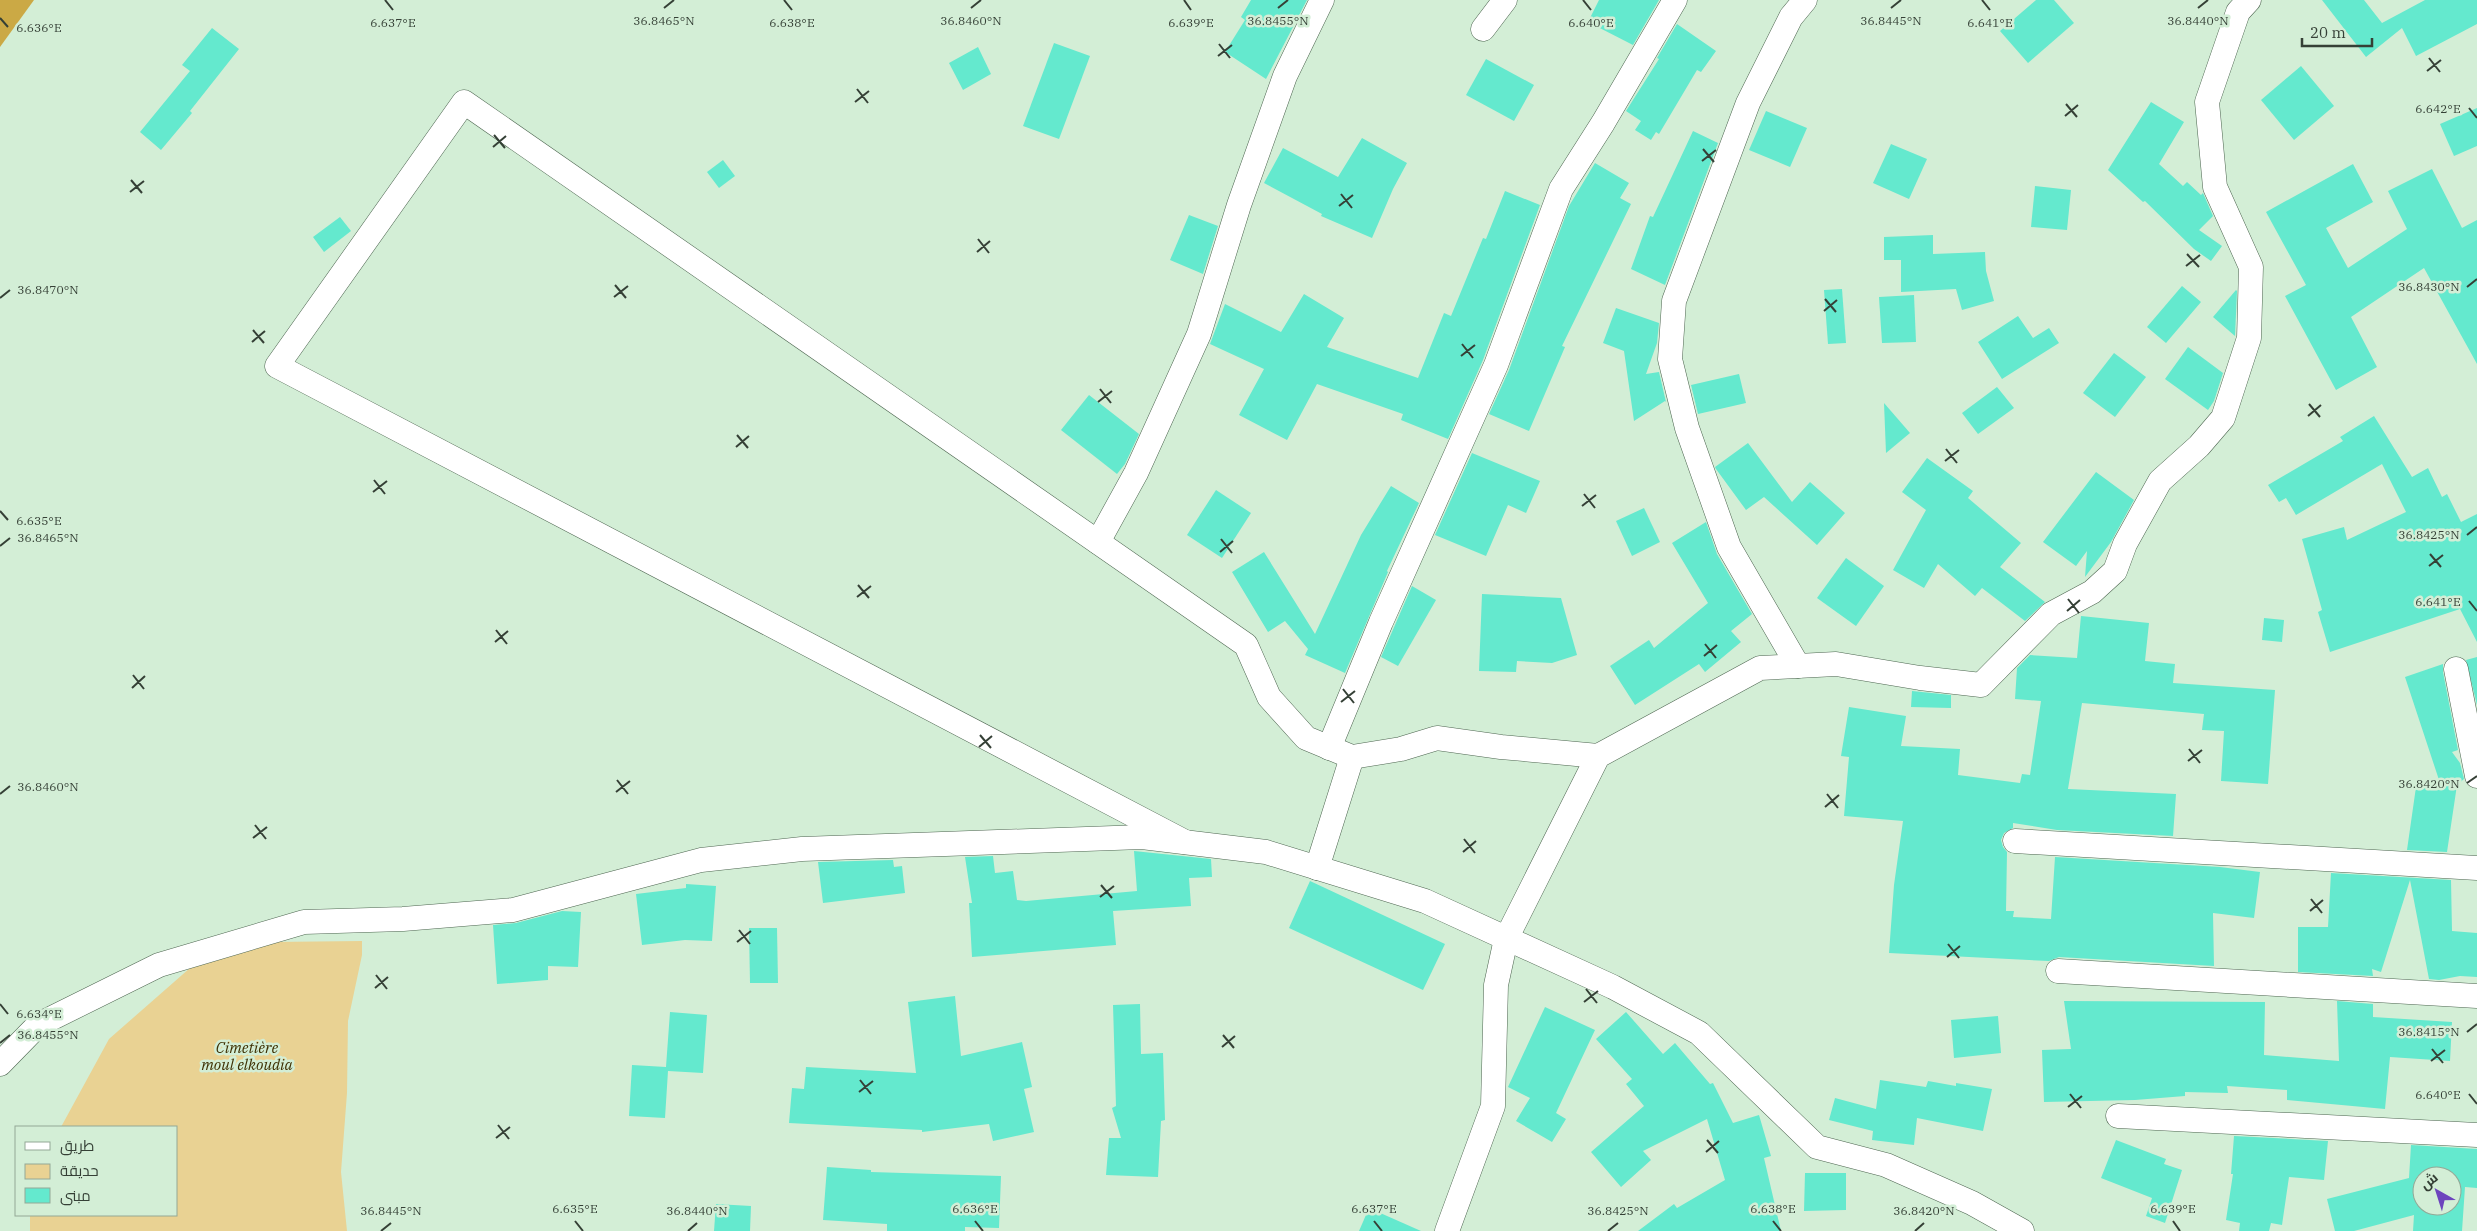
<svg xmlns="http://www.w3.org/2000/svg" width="2477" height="1231" font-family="'IBM Plex Serif',Cairo,serif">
	<rect width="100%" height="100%" fill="#d3eed6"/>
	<!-- green -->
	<polygon fill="#e9d293" points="362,941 362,955 348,1021 347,1093 341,1172 347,1231 30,1231 30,1215 176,1215 176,1127 61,1127 109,1039 190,968 271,942"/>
	<!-- forest -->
	<polygon fill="#cba945" points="0,0 34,0 0,47"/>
	<!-- building -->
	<g fill="#64e9ce" fill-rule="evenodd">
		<polygon points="1251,0 1307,0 1266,79 1225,52 1245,20 1241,17"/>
		<polygon points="1599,0 1659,0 1633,45 1588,22"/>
		<polygon points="2036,0 2054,0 2074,23 2028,63 2000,31"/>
		<polygon points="2322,0 2364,0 2382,23 2425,0 2477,0 2477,24 2416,56 2402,28 2366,57"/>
		<polygon points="1677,24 1716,51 1701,72 1697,70 1659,134 1656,132 1651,140 1635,130 1641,121 1626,111 1659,59 1657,58"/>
		<polygon points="212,28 239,49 190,111 192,113 161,150 140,132 190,71 182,65"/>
		<polygon points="1054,43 1090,56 1059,139 1023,126"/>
		<polygon points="978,47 991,74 963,90 949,63"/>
		<polygon points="1486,59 1534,85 1514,121 1466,95"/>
		<polygon points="2301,66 2334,106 2294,140 2261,100"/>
		<polygon points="2151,102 2184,122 2159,164 2183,186 2187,182 2201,195 2203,193 2213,216 2199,230 2222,246 2211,261 2194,249 2145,201 2143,202 2108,170"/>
		<polygon points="2477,108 2477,146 2454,156 2440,124"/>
		<polygon points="1766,111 1807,128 1790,167 1749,150"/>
		<polygon points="1693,131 1718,143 1665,285 1631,269 1650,216 1653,217"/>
		<polygon points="1362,138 1407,163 1393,189 1372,238 1321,216 1322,214 1264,183 1283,148 1338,177"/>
		<polygon points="1891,144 1927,159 1909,199 1873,183"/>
		<polygon points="723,160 735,176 719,188 707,172"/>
		<polygon points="1595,163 1629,183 1620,198 1631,204 1562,346 1565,347 1529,431 1489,414 1509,370 1569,206"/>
		<polygon points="2353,164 2373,202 2326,228 2348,268 2407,229 2388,191 2432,169 2462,228 2477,220 2477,364 2424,268 2351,317 2377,367 2336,390 2285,296 2306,285 2266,212"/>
		<polygon points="2035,186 2071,190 2067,230 2031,227"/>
		<polygon points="1505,191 1540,205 1483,360 1448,439 1401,420 1403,414 1317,384 1287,440 1239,415 1264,369 1210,344 1225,304 1281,332 1304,294 1344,318 1327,347 1418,378 1444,313 1451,316 1483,238 1486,239"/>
		<polygon points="1189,215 1218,226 1203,274 1170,260"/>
		<polygon points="340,217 351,231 324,252 313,237"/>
		<polygon points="1933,235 1933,254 1985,252 1986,271 1994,301 1962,310 1956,289 1901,292 1901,260 1884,260 1884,237"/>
		<polygon points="2182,286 2201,302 2166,343 2147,327"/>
		<polygon points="1842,289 1846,343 1828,344 1824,290"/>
		<polygon points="2236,290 2237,291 2235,336 2213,317"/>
		<polygon points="1914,295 1916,342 1882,343 1879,297"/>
		<polygon points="1616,308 1659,323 1657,343 1646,374 1659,372 1666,402 1665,401 1634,421 1624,351 1603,343"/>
		<polygon points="2018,316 2033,338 2049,328 2059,343 2002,379 1978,342"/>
		<polygon points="2188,347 2223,373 2214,401 2208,410 2165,379"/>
		<polygon points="2114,353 2146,377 2115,417 2083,393"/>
		<polygon points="1739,374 1746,403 1698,414 1691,385"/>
		<polygon points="1997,387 2014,408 1978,434 1962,413"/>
		<polygon points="1089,395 1139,434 1125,464 1117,474 1061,430"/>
		<polygon points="1884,403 1910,433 1886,453"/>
		<polygon points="2374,416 2412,477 2428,468 2442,497 2447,494 2461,522 2477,514 2477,642 2460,609 2330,652 2318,612 2322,610 2302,539 2344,527 2347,540 2406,512 2382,464 2296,515 2286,498 2279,502 2268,485 2343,441 2340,437"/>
		<polygon points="1748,443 1792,502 1810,482 1845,513 1817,545 1764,497 1746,510 1716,469 1715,467"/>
		<polygon points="1472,453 1540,481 1526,513 1508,505 1486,556 1435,535"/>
		<polygon points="1927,458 1973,491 1968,498 2021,543 2000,567 2045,602 2025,621 1982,588 1975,596 1938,564 1924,588 1893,570 1926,510 1902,492"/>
		<polygon points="2096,472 2134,500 2111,542 2085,577 2087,551 2076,566 2043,542"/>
		<polygon points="1391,486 1419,503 1387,571 1388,572 1345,673 1305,655 1308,649 1285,621 1268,632 1232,572 1264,552 1315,634 1361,535"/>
		<polygon points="1216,490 1251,513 1222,558 1187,535"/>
		<polygon points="1644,508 1660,542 1632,556 1616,521"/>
		<polygon points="1706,522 1717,554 1752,614 1731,631 1741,642 1705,672 1699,664 1635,705 1610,666 1649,640 1654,648 1708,603 1672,543"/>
		<polygon points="1846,558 1884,586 1856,626 1817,598"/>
		<polygon points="1412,586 1436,600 1398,666 1381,657"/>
		<polygon points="1482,594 1561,598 1577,655 1552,663 1517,661 1516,672 1479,671"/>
		<polygon points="2081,616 2149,623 2145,661 2175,664 2173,683 2275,690 2268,784 2221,781 2224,731 2202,730 2204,714 2082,703 2068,789 2176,794 2173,836 2057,830 2013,823 2013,828 2004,833 2001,840 2003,847 2007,852 2006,911 2014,911 2013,917 2051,919 2055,857 2220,867 2260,872 2254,918 2213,913 2214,966 2059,957 2049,961 1889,953 1894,885 1903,821 1844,816 1849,757 1841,756 1849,707 1906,716 1901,746 1960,749 1958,775 2020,783 2022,774 2030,775 2041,701 2015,699 2017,668 2030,655 2077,658"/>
		<polygon points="2264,618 2284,620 2282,642 2262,640"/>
		<polygon points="2477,657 2477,705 2466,660"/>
		<polygon points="2443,664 2443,672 2458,750 2452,752 2460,763 2464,779 2457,785 2447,852 2407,850 2417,780 2440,783 2405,677"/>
		<polygon points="1912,691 1951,695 1951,708 1911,707"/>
		<polygon points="1134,851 1211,859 1212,877 1189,878 1191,906 1113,911 1116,945 972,957 969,903 972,903 965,857 993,856 995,873 1013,871 1017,900 1026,901 1137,891"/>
		<polygon points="893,860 894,867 902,866 905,893 823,903 818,862"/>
		<polygon points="2331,873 2451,880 2452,931 2477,933 2477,977 2460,976 2439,980 2429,979 2410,880 2381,972 2372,969 2373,976 2298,972 2298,927 2328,927"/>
		<polygon points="1310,881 1445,944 1423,990 1289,928"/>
		<polygon points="686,884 716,886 712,941 685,940 642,945 636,894 686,888"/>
		<polygon points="562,911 581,912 578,967 548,966 548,980 497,984 493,925 516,923"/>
		<polygon points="749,928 777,928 778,983 750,983"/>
		<polygon points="955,996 961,1056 1022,1042 1032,1087 1024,1089 1034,1132 993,1141 989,1124 922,1132 922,1130 789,1123 792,1088 804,1089 806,1067 916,1073 908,1002"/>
		<polygon points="2064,1001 2265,1002 2264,1055 2339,1061 2337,1001 2373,1004 2373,1017 2452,1022 2450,1061 2390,1057 2385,1109 2287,1100 2287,1090 2227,1086 2228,1093 2185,1092 2185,1096 2135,1100 2044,1102 2042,1050 2071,1049"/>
		<polygon points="1140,1004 1141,1054 1163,1053 1165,1120 1161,1121 1158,1177 1106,1175 1109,1138 1121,1138 1112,1108 1116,1106 1113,1005"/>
		<polygon points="1545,1007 1595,1030 1556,1113 1566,1119 1552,1142 1516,1121 1530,1098 1508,1087"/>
		<polygon points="670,1012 707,1015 703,1073 668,1071 665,1118 629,1116 632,1065 666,1067"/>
		<polygon points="1626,1012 1663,1054 1675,1043 1710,1084 1713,1083 1733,1123 1759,1115 1771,1156 1764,1158 1781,1231 1638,1231 1674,1204 1677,1208 1725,1180 1707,1119 1643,1151 1651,1160 1621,1187 1591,1152 1644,1106 1626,1084 1632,1079 1596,1039"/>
		<polygon points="1998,1016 2001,1053 1954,1058 1951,1020"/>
		<polygon points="1880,1080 1926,1087 1928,1081 1956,1086 1956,1083 1992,1089 1983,1131 1917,1118 1914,1145 1872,1140 1873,1131 1829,1120 1835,1098 1876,1109"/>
		<polygon points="2234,1136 2328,1141 2324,1180 2289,1177 2282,1225 2271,1223 2269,1231 2239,1231 2240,1223 2226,1220 2233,1174 2231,1174"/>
		<polygon points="2116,1140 2166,1159 2164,1164 2182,1170 2165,1223 2146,1216 2152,1198 2101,1178"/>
		<path d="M2411,1145L2477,1149V1188L2465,1187L2462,1231H2413L2414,1215L2354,1231H2335L2327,1199L2409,1178ZM2422,1176H2452V1206H2422Z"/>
		<polygon points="827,1167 871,1170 871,1172 1001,1176 999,1228 965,1227 965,1231 887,1231 887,1224 823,1220"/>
		<polygon points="1805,1173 1846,1173 1846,1210 1804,1211"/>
		<polygon points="716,1204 751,1206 750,1231 714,1231"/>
		<polygon points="1369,1208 1421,1231 1359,1231"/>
	</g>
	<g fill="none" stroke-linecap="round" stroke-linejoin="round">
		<defs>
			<g id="street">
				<polyline points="1483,29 1505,0"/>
				<polyline points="1098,542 1136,473 1199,334 1239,205 1285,76 1322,0"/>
				<polyline points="1798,666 1729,547 1687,428 1670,359 1674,301 1748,103 1791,17 1805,0"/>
				<polyline points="2456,669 2477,776"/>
				<polyline points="1329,748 1381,622 1496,365 1561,189 1603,123 1675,0"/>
				<polyline points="2015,841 2477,868"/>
				<polyline points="1185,842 277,366 464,102 1246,645 1269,697 1306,738 1352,757 1401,749 1437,738 1501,747 1598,756"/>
				<polyline points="1317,868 1352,757"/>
				<polyline points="2058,971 2477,996"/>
				<polyline points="0,1064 38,1025 159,965 304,922 403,919 513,910 701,860 802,849 1142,837 1266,852 1425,901 1613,987 1699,1033 1817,1147 1886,1165 1972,1203 2022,1231"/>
				<polyline points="2118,1116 2477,1135"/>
				<polyline points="1447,1231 1493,1106 1496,985 1506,939 1598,756 1760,668 1836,664 1920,678 1981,685 2051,614 2092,592 2115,571 2125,544 2160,481 2199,446 2223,418 2249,338 2251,267 2215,187 2207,102 2238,12 2249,0"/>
			</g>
		</defs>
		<!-- street casing -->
		<use href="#street" stroke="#4e6651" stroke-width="25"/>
		<!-- street -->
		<use href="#street" stroke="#fff" stroke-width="24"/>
	</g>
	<!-- ticks -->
	<path fill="none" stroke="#354036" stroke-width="2" d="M385,0L393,10M784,0L792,10M1184,0L1191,10M1583,0L1591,10M1982,0L1990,10M664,8L674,0M971,8L981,0M1278,8L1288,0M1891,8L1901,0M2198,8L2208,0M0,18L8,27M1219,44L1230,58M1218,56L1232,45M2429,58L2440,72M2427,71L2441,60M857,89L868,103M855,102L869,91M2066,104L2077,117M2469,108L2477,118M2065,116L2078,105M494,135L505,148M493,147L506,136M1703,149L1714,162M1702,161L1716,150M131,180L142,193M130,192L144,181M1341,194L1352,208M1339,206L1353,195M978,239L989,253M977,252L990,241M2187,254L2199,267M2186,266L2200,255M615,285L626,298M2467,287L2477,279M614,297L628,286M0,298L10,290M1825,299L1836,312M1824,311L1837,300M253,330L264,343M252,342L265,331M1462,344L1473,358M1461,356L1475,345M1100,389L1111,403M1098,402L1112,391M2309,404L2320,417M2308,416L2321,405M737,435L748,448M736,447L749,436M1946,449L1957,463M1945,461L1959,450M374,480L385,494M373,492L387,481M1584,494L1595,508M1582,506L1596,495M0,511L8,520M2467,535L2477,527M1221,539L1232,553M0,546L10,538M1220,552L1233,541M2430,554L2441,567M2429,566L2443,555M858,585L869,598M857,597L871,586M2068,599L2079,613M2469,601L2477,611M2067,611L2080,600M496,630L507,644M495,642L508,631M1705,644L1716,658M1704,656L1717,645M133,675L144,689M132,688L145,676M1343,689L1354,703M1341,702L1355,691M980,735L991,748M979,747L992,736M2189,749L2200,763M2188,761L2202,750M617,780L628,794M2467,783L2477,776M616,792L630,781M0,794L10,786M1827,794L1838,808M1825,807L1839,795M255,825L266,839M253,838L267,827M1464,839L1475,853M1463,852L1476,841M1101,885L1112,898M1100,897L1114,886M2311,899L2322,913M2310,911L2323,900M739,930L750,944M737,942L751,931M1948,944L1959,958M1947,957L1960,946M376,975L387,989M375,988L388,977M1586,989L1597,1003M1584,1002L1598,991M0,1004L8,1014M2467,1032L2477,1024M1223,1035L1234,1048M0,1043L10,1035M1222,1047L1235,1036M2432,1049L2443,1063M2431,1061L2445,1050M860,1080L871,1094M859,1092L873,1081M2070,1094L2081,1108M2469,1094L2477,1104M2068,1107L2082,1096M498,1125L509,1139M496,1138L510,1127M1707,1140L1718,1153M1706,1152L1719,1141M575,1221L583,1231M975,1221L983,1231M1374,1221L1382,1231M1773,1221L1781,1231M2173,1221L2180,1231M381,1231L391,1223M688,1231L697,1223M1608,1231L1618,1223M1915,1231L1924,1223"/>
	<g text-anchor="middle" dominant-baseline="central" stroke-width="5" stroke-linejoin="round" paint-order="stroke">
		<!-- park labels -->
		<g font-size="15" font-style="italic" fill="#3e3003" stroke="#d3eed6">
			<text x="247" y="1047">Cimetière<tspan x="247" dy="17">moul elkoudia</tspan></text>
		</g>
	</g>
	<g font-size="12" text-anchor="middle" fill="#354036" stroke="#d3eed6" stroke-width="5" stroke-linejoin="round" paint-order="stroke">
		<text x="664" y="25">36.8465°N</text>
		<text x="971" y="25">36.8460°N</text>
		<text x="1278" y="25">36.8455°N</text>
		<text x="1891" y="25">36.8445°N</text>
		<text x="2198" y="25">36.8440°N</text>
		<text x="393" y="27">6.637°E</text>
		<text x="792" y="27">6.638°E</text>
		<text x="1191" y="27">6.639°E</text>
		<text x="1591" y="27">6.640°E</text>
		<text x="1990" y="27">6.641°E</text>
		<text x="39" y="32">6.636°E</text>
		<text x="2438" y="113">6.642°E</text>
		<text x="2429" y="291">36.8430°N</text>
		<text x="48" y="294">36.8470°N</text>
		<text x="39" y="525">6.635°E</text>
		<text x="2429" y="539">36.8425°N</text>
		<text x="48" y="542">36.8465°N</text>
		<text x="2438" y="606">6.641°E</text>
		<text x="2429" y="788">36.8420°N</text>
		<text x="48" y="791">36.8460°N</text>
		<text x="39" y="1018">6.634°E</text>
		<text x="2429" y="1036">36.8415°N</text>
		<text x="48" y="1039">36.8455°N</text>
		<text x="2438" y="1099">6.640°E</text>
		<text x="575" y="1213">6.635°E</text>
		<text x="975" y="1213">6.636°E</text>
		<text x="1374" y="1213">6.637°E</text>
		<text x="1773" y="1213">6.638°E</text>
		<text x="2173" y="1213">6.639°E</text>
		<text x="391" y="1215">36.8445°N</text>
		<text x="697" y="1215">36.8440°N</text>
		<text x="1618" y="1215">36.8425°N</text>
		<text x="1924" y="1215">36.8420°N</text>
	</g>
	<!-- legend -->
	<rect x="15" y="1126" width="162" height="90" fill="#d3eed6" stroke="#94a896"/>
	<rect x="25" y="1142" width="25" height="8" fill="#ffffff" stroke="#94a896"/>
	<text x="60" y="1151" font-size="15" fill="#354036">طريق</text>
	<rect x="25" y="1164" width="25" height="15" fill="#e9d293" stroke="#94a896"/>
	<text x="60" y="1176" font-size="15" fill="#354036">حديقة</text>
	<rect x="25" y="1188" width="25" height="15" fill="#64e9ce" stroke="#94a896"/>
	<text x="60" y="1201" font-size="15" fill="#354036">مبنى</text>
	<!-- north arrow -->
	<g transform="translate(2437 1191) rotate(321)"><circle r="24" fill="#d3eed6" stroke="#94a896"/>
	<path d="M0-4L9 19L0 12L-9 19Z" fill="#6c45bd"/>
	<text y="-8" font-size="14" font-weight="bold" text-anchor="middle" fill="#354036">ش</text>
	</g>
	<!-- scale -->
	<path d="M2302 38v8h70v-8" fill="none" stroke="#354036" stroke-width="2.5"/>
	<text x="2310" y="38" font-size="15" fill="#354036" stroke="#d3eed6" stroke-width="4" paint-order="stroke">20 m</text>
</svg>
